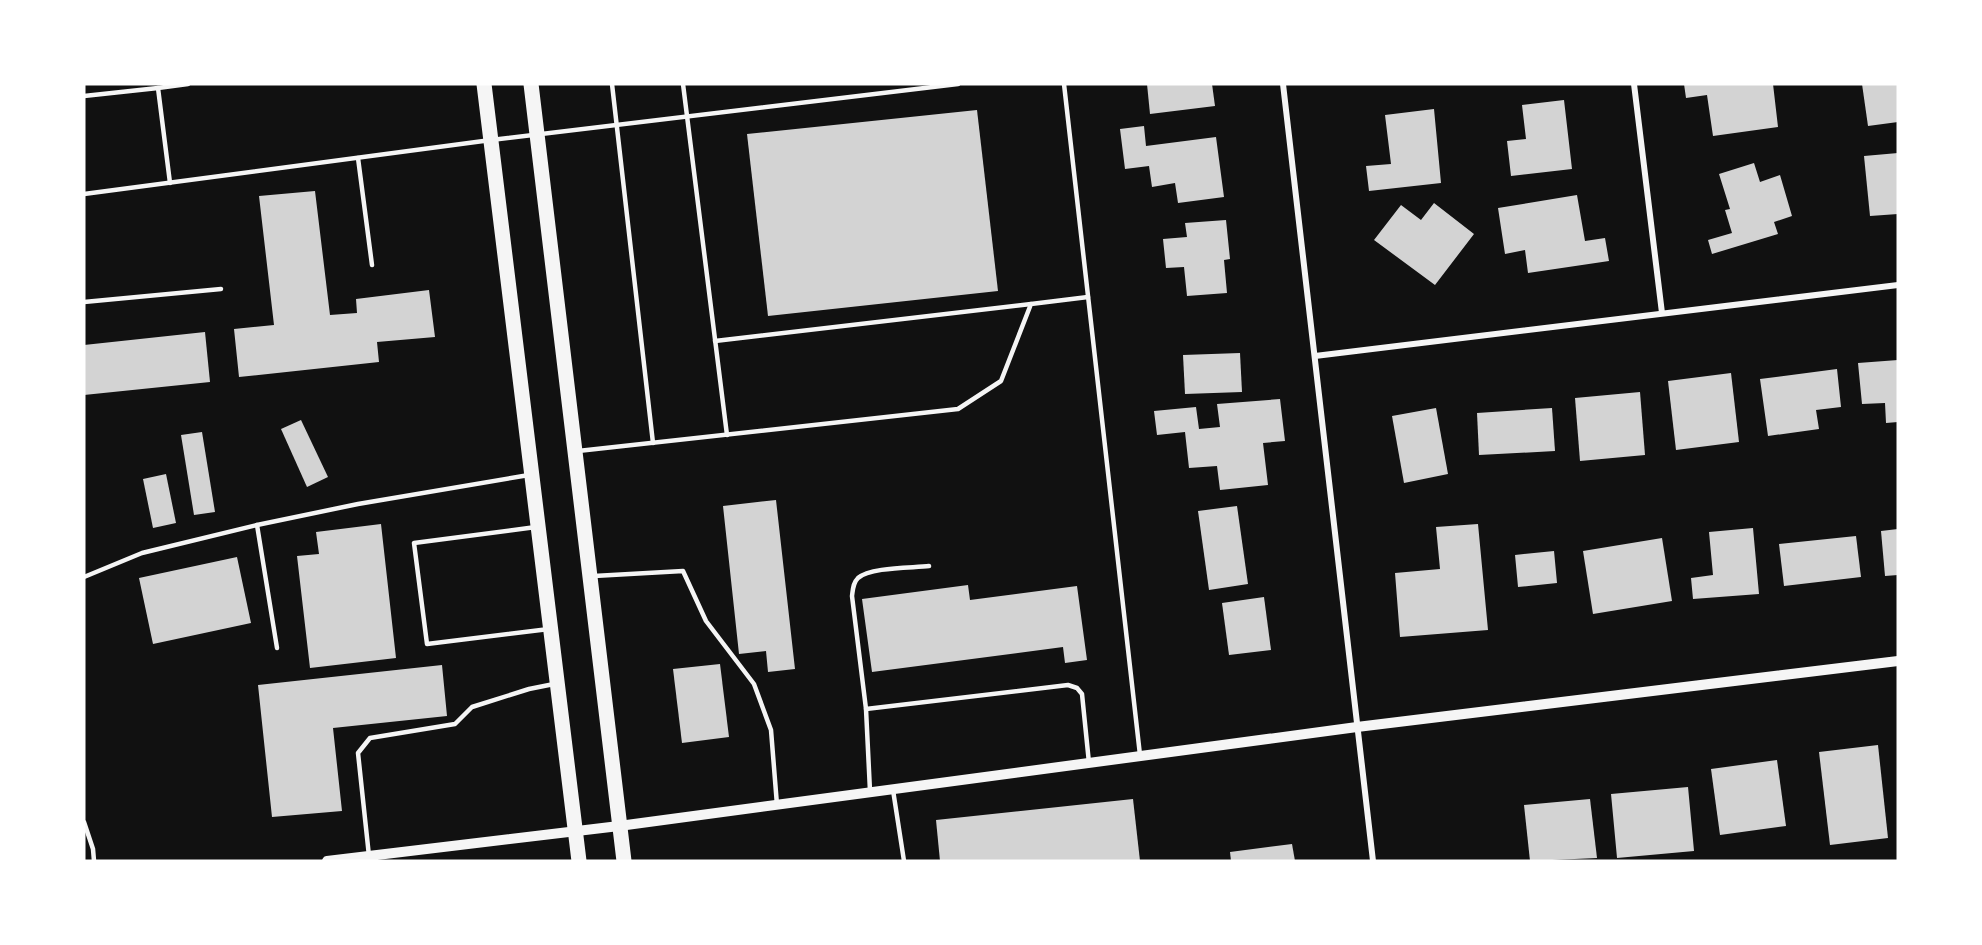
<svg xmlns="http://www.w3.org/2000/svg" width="1982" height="945" font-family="'Zilla Slab',serif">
	<rect width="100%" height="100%" fill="#111"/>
	<!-- building -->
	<g fill="#d3d3d3">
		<polygon points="1147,84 1212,84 1215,106 1150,114"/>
		<polygon points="1684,84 1773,84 1778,127 1713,136 1707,95 1686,98"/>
		<polygon points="1862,84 1898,84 1898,122 1868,126"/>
		<polygon points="1564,100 1572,169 1511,176 1507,141 1526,139 1522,105"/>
		<polygon points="1434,109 1441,183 1369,191 1366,166 1391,164 1385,115"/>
		<polygon points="977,110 998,291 768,316 747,134"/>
		<polygon points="1144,126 1146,146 1216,137 1224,197 1178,203 1175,183 1152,187 1149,166 1125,169 1120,129"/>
		<polygon points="1898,153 1898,214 1870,216 1864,156"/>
		<polygon points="1754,163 1760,182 1780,175 1792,216 1774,222 1778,234 1712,254 1708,240 1732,233 1725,210 1730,209 1719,174"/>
		<polygon points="315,191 330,315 357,313 356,299 429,290 435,337 377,342 379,362 239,377 234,329 274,325 259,196"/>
		<polygon points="1577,195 1585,241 1605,238 1609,261 1528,273 1525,250 1505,254 1498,208"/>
		<polygon points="1434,203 1474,234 1435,285 1374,240 1401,205 1421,220"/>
		<polygon points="1226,220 1230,259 1224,260 1227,293 1187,296 1184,267 1166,268 1163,239 1187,237 1185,223"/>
		<polygon points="205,332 210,382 84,395 84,345"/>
		<polygon points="1240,353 1242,392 1185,394 1183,355"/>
		<polygon points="1898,360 1898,422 1886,423 1885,403 1862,404 1858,363"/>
		<polygon points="1837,369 1841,407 1816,410 1819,429 1768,436 1760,379"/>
		<polygon points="1731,373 1739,442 1676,450 1668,381"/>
		<polygon points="1640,392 1645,455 1580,461 1575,398"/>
		<polygon points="1280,399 1285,441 1263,443 1268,485 1220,490 1217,466 1189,468 1185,432 1157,435 1154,411 1196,407 1199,429 1220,427 1217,404"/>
		<polygon points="1436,408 1448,474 1404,483 1392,416"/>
		<polygon points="1552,408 1555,451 1479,455 1477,413"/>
		<polygon points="301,420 328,477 307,487 281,429"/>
		<polygon points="202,432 215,512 194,515 181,435"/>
		<polygon points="166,474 176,523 153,528 143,479"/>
		<polygon points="776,500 795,669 768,672 766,651 739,654 723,506"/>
		<polygon points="1237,506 1248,584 1209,590 1198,511"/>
		<polygon points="381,524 396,658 310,668 297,556 319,554 316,532"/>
		<polygon points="1478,524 1488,630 1400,637 1395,573 1440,569 1436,527"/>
		<polygon points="1753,528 1759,594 1693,599 1691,578 1713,575 1709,532"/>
		<polygon points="1898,529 1898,575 1885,576 1881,531"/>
		<polygon points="1856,536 1861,577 1784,586 1779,544"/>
		<polygon points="1662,538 1672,601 1593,614 1583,551"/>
		<polygon points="1554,551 1557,583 1518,587 1515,555"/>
		<polygon points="237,557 251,623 153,644 139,578"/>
		<polygon points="968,585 970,600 1077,586 1087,660 1065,663 1063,647 872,672 862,599"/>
		<polygon points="1264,597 1271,650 1229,655 1222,603"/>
		<polygon points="720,664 729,737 682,743 673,669"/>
		<polygon points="442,665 447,716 333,728 342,811 272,817 258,685"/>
		<polygon points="1878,745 1888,838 1830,845 1819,752"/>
		<polygon points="1777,760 1786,826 1720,835 1711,769"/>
		<polygon points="1688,787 1694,851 1617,858 1611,794"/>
		<polygon points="1133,799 1140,861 940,861 936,820"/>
		<polygon points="1590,799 1597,858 1530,861 1524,805"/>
		<polygon points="1292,844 1295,861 1231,861 1230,852"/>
	</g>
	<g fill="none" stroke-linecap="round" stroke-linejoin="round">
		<!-- service -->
		<g stroke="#f5f5f5" stroke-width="4.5">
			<polyline points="612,84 653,443"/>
			<polyline points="683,84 727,435"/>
			<polyline points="1064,84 1140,755"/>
			<polyline points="84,96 158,88"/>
			<polyline points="358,158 372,265"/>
			<polyline points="170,183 158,88 188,84"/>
			<polyline points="84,194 491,140 958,84"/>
			<polyline points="84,302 221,289"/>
			<polyline points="715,341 1031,304"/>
			<polyline points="578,451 958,409 1001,381 1031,304 1088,297"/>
			<polyline points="257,525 277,648"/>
			<polyline points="536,527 414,543 427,644 549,629"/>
			<polyline points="594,576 683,571 706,621 754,684 771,730 777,805"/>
			<polyline points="84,577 142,553 257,525 358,504 529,475"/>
			<polyline points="866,709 1068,685 1077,688 1082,694 1089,763"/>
			<polyline points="893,790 904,861"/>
			<path d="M870,791L866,709L852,596C853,589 853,583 858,578C870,567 912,568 929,566"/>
			<polyline points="84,822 93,849 94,861"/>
			<polyline points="369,856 358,753 370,738 455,724 472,707 529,689 554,684"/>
		</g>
		<!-- minor -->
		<g stroke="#f5f5f5" stroke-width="6">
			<polyline points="1283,84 1373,861"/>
			<polyline points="1634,84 1662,313"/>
			<polyline points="1315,356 1898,285"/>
		</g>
		<!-- tertiary -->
		<polyline stroke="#f5f5f5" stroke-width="10" points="327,861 619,826 1357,727 1898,661"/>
		<!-- primary -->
		<g stroke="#f5f5f5" stroke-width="15">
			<polyline points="484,84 579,861"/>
			<polyline points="531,84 624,861"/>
		</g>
	</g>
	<!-- border -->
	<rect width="1982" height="945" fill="none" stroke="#ffffff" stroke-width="171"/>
</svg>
